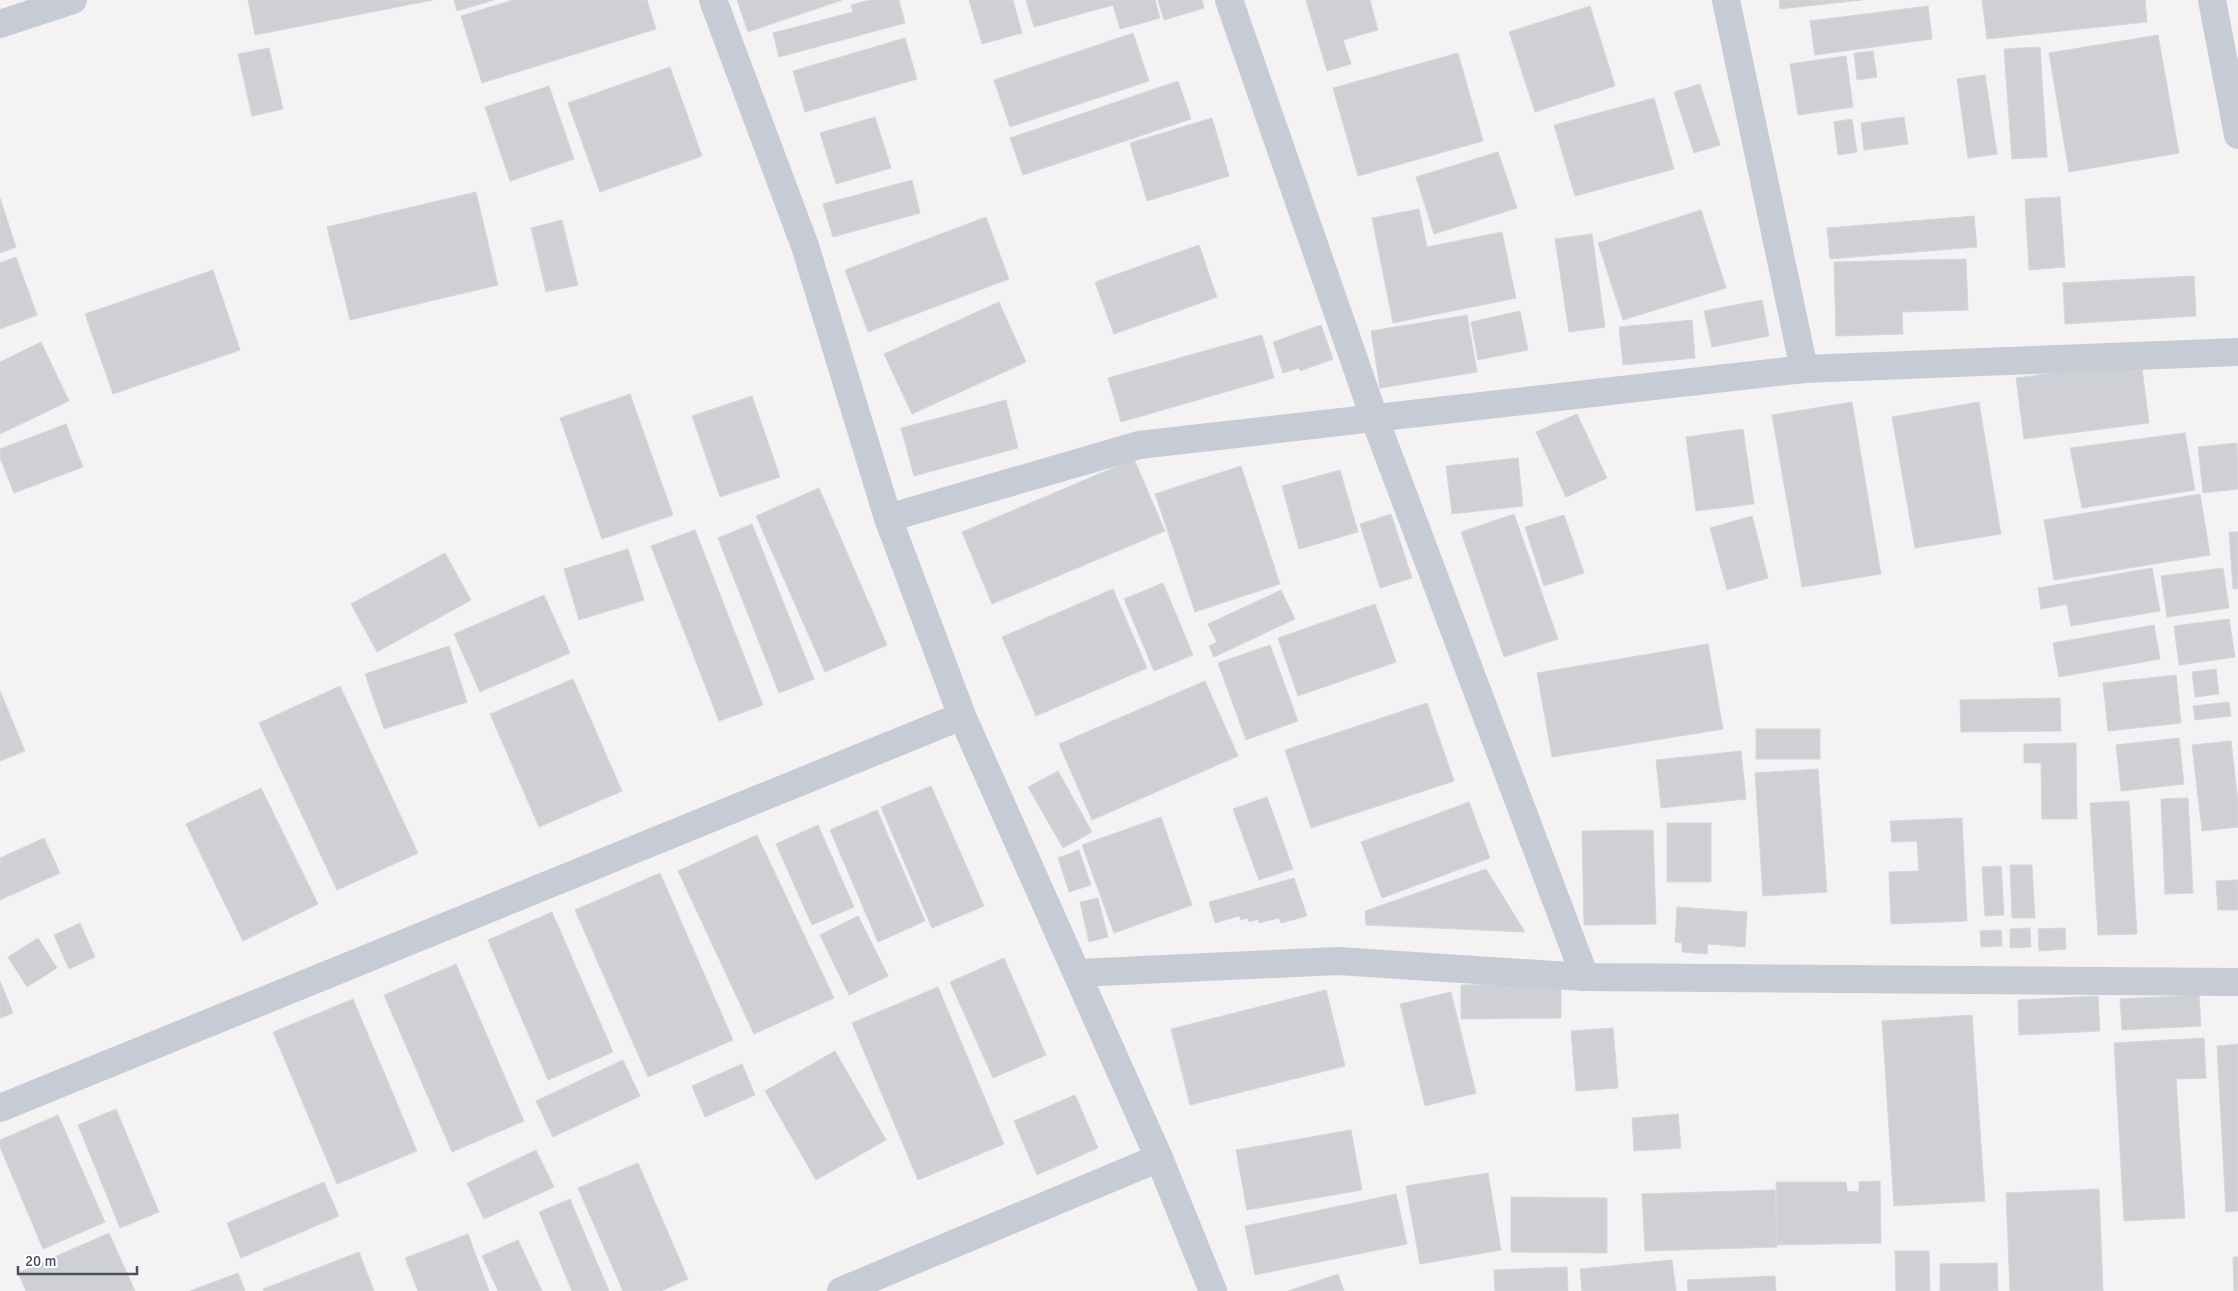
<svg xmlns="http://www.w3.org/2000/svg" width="2238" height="1291" font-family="Signika,sans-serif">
	<rect width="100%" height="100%" fill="#f4f2f2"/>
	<!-- building -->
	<g fill="#cfd0d5" stroke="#d6d7dc">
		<polygon points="248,0 433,0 255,35"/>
		<polygon points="454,0 494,0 457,11"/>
		<polygon points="513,0 647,0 656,29 482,83 461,16"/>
		<polygon points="737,0 842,0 748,32"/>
		<polygon points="870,0 899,0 905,23 779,57 773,33 853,12 851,5"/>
		<polygon points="969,0 1013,0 1022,33 982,44"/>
		<polygon points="1026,0 1155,0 1160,18 1120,29 1113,5 1034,27"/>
		<polygon points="1158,0 1202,0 1204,8 1164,20"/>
		<polygon points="1306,0 1370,0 1378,30 1343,40 1351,64 1327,71"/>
		<polygon points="1779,0 1862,0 1780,9"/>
		<polygon points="1982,0 2145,0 2147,22 1987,39"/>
		<polygon points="1590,6 1615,86 1535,112 1509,32"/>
		<polygon points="1928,6 1932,39 1815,55 1810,21"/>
		<polygon points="1133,33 1149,81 1010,127 994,80"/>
		<polygon points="2158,35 2179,153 2069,172 2049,53"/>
		<polygon points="905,38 917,79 805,112 793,71"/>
		<polygon points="2040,47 2047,157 2012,159 2004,49"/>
		<polygon points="269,48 283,109 252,116 238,54"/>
		<polygon points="1873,51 1877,77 1857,80 1854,53"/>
		<polygon points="1458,53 1483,141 1358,176 1333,88"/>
		<polygon points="1846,56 1853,107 1798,115 1790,64"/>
		<polygon points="670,67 702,156 600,192 568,103"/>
		<polygon points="1985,75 1997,154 1968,158 1957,79"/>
		<polygon points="1178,81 1191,119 1023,175 1010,138"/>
		<polygon points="1700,84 1720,145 1694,153 1674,92"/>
		<polygon points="549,86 574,159 510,181 485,107"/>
		<polygon points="1654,98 1674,169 1575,196 1554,125"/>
		<polygon points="875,117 891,168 836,184 820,133"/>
		<polygon points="1904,117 1908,144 1864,150 1861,123"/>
		<polygon points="1212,118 1229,176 1147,201 1130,143"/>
		<polygon points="1852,119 1857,152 1838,155 1834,122"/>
		<polygon points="1498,152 1517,208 1434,234 1416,177"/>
		<polygon points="912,180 920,213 833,237 823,204"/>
		<polygon points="476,192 498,285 350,320 327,227"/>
		<polygon points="2060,197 2065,267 2029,270 2025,199"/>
		<polygon points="0,198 16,247 0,253"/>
		<polygon points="1419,209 1427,247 1502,232 1516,298 1393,323 1372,218"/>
		<polygon points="1701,210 1726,288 1623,320 1598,243"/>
		<polygon points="1974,216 1977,247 1830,259 1827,228"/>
		<polygon points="986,217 1009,279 868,332 845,270"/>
		<polygon points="562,220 578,285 546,292 531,228"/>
		<polygon points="1592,234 1605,327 1569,332 1555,239"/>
		<polygon points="1199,245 1217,297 1114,334 1095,282"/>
		<polygon points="16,257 37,315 0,329 0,263"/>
		<polygon points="1966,259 1968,310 1902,312 1903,334 1836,336 1834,262"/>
		<polygon points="213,270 240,350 113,394 85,314"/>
		<polygon points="2194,276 2196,316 2065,324 2063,283"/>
		<polygon points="1762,300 1769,336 1712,347 1704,311"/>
		<polygon points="999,302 1026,362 912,414 884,354"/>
		<polygon points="1520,311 1528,350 1478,360 1471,322"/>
		<polygon points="1467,315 1477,372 1380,388 1371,331"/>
		<polygon points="1692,320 1695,358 1623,365 1619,327"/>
		<polygon points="1321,325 1333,359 1300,371 1299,368 1283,373 1273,342"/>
		<polygon points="1262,335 1274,378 1121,422 1108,378"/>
		<polygon points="41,342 69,401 0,434 0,362"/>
		<polygon points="2141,361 2149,423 2024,439 2016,378"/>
		<polygon points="630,394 673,515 602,539 560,418"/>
		<polygon points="752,396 780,477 720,497 692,416"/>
		<polygon points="1006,400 1018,448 914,476 901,428"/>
		<polygon points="1852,402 1881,574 1802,587 1772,415"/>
		<polygon points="1979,402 2001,534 1915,548 1892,417"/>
		<polygon points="1577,414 1607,478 1566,497 1536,432"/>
		<polygon points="66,424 83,467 14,493 0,458 0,449"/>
		<polygon points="1743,429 1754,504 1696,511 1686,437"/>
		<polygon points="2185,433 2195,490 2082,508 2070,448"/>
		<polygon points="2237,443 2238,489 2203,493 2198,447"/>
		<polygon points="1518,458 1523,506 1452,514 1446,466"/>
		<polygon points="1134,459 1165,531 992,604 962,532"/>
		<polygon points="1241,466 1280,584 1195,612 1155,494"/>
		<polygon points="1340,470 1358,532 1299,549 1282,486"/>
		<polygon points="819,488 887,645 825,672 756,516"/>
		<polygon points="2200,494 2210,555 2054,580 2044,520"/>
		<polygon points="1391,514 1412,578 1380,588 1360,524"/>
		<polygon points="1514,514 1558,639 1504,657 1461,532"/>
		<polygon points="1564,515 1584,573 1544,586 1525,527"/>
		<polygon points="1752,516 1768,578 1727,590 1710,528"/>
		<polygon points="752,524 814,679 779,693 718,538"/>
		<polygon points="695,530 763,705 719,721 651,546"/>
		<polygon points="2229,532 2238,532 2238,589 2233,589"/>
		<polygon points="628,549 644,600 579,620 564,569"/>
		<polygon points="445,553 471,600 377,652 351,604"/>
		<polygon points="2152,568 2160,611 2071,626 2067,604 2041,609 2038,588"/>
		<polygon points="2223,568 2229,608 2167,617 2161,576"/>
		<polygon points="1163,583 1193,655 1154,671 1124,599"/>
		<polygon points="1113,589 1147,668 1036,716 1002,637"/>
		<polygon points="1281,590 1295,619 1214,657 1209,646 1217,642 1208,624"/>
		<polygon points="544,595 570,653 480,692 454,634"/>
		<polygon points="1375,604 1396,662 1298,696 1278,638"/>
		<polygon points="2229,619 2235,657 2179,665 2174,626"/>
		<polygon points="2154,625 2160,659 2059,677 2053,643"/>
		<polygon points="1708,644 1723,729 1552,757 1537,673"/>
		<polygon points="1270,645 1298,721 1246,740 1218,663"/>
		<polygon points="449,646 467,702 384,729 365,674"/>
		<polygon points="2216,669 2219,694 2195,697 2192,672"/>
		<polygon points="2176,675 2181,723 2108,731 2103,683"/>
		<polygon points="573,679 622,791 539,827 490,714"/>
		<polygon points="1205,681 1238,756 1092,820 1059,744"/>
		<polygon points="340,686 418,853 337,890 259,723"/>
		<polygon points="0,691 25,751 0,761"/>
		<polygon points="2060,698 2061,731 1961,732 1960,700"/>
		<polygon points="2229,702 2231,716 2195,720 2193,706"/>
		<polygon points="1427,703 1454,781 1311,828 1285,750"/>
		<rect x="1756" y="729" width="64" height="30"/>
		<polygon points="2179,738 2184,784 2121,791 2116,745"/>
		<polygon points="2231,741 2238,802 2238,827 2202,831 2192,745"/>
		<polygon points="2076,743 2077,819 2042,819 2041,763 2024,763 2024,744"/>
		<polygon points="1741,751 1746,799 1661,808 1656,760"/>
		<polygon points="1818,769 1827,892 1763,896 1755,773"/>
		<polygon points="1058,771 1092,832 1063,848 1028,787"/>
		<polygon points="931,786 984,906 932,928 881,807"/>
		<polygon points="261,788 318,904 243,941 186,824"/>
		<polygon points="1267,797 1293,869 1259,880 1233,809"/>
		<polygon points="2188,798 2193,893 2165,894 2161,799"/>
		<polygon points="2129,801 2137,934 2098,935 2090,803"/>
		<polygon points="1469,802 1490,858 1382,898 1361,842"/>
		<polygon points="877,810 925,921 878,942 830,830"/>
		<polygon points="1161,817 1192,905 1114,933 1082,845"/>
		<polygon points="1962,818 1967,921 1891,924 1889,872 1919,871 1917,841 1892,842 1890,821"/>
		<rect x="1667" y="823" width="44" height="59"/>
		<polygon points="818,825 854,907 812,925 776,844"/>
		<polygon points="1653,830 1656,924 1584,925 1582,831"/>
		<polygon points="757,835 834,998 754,1034 678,871"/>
		<polygon points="44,838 60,873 0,900 0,858"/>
		<polygon points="1079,850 1091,885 1069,892 1058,858"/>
		<polygon points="2010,865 2032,865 2035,918 2012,918"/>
		<polygon points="2001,866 2004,915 1985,916 1982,867"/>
		<polygon points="1486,869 1525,932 1366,925 1365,911"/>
		<polygon points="660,873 733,1040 648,1077 575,910"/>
		<polygon points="1294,878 1307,916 1281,923 1279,918 1259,923 1258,919 1249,922 1248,918 1241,920 1239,916 1215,923 1209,902"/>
		<polygon points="2238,880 2238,910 2218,910 2216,881"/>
		<polygon points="1098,898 1108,937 1089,942 1080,902"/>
		<polygon points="1677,907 1747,912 1745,947 1708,944 1707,954 1682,952 1682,943 1675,942"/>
		<polygon points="552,912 613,1052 548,1080 488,940"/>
		<polygon points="858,916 888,976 849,995 820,935"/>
		<polygon points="80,923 95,957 69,969 54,935"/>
		<polygon points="2030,928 2031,947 2010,948 2010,929"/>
		<polygon points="2065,928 2066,949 2039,951 2038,929"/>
		<polygon points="2001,930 2002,946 1981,947 1980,931"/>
		<polygon points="38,938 57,968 27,987 8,957"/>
		<polygon points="1004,958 1046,1055 993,1078 950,982"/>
		<polygon points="456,964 524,1121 452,1152 384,995"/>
		<polygon points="0,981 13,1013 0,1018"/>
		<polygon points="1561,984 1561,1018 1461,1019 1461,985"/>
		<polygon points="938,987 1004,1144 918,1180 852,1023"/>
		<polygon points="1326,990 1345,1066 1190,1105 1171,1029"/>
		<polygon points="1451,992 1476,1093 1425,1106 1400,1004"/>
		<polygon points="2199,995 2201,1026 2122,1030 2120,999"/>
		<polygon points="2098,996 2100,1031 2019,1035 2018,1000"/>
		<polygon points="353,999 417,1151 337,1184 273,1032"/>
		<polygon points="1972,1015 1985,1201 1894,1206 1882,1021"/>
		<polygon points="1613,1028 1618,1088 1576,1091 1571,1031"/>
		<polygon points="2204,1038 2206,1078 2176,1079 2185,1218 2124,1221 2114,1043"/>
		<polygon points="2238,1044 2238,1211 2226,1212 2217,1046"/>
		<polygon points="835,1051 886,1140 816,1180 765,1091"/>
		<polygon points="623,1060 640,1096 553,1137 536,1101"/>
		<polygon points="742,1064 755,1095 705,1117 692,1086"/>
		<polygon points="1075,1095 1098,1148 1037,1175 1014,1121"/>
		<polygon points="116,1109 159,1212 120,1228 78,1125"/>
		<polygon points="1678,1114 1681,1148 1634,1151 1632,1118"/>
		<polygon points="58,1115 105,1222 43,1249 0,1147 0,1140"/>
		<polygon points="1351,1130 1362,1190 1247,1210 1236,1150"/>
		<polygon points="536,1150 554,1187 484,1219 467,1183"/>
		<polygon points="638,1163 688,1279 661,1291 623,1291 578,1188"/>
		<polygon points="1488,1173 1501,1250 1420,1264 1406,1186"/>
		<polygon points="1880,1181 1881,1243 1777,1245 1776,1182 1846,1182 1847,1191 1859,1192 1859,1182"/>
		<polygon points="324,1182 339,1216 241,1258 227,1223"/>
		<polygon points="2099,1189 2103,1291 2010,1291 2006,1193"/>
		<polygon points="1775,1190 1777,1247 1645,1251 1642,1194"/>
		<polygon points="1396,1194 1407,1244 1255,1275 1245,1226"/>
		<polygon points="1511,1197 1607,1198 1607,1253 1511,1252"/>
		<polygon points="570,1199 609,1291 572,1291 539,1212"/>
		<polygon points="109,1233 135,1291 26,1291 18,1273"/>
		<polygon points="468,1234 489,1291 418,1291 405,1258"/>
		<polygon points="518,1240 542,1291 498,1291 482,1256"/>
		<polygon points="1895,1251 1929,1251 1930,1291 1896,1291"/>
		<polygon points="359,1252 374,1291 264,1291 263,1289"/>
		<polygon points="2233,1257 2238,1257 2238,1291 2234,1291"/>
		<polygon points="1672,1260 1676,1291 1582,1291 1580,1269"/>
		<polygon points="1997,1263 1998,1291 1940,1291 1940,1264"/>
		<polygon points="1567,1267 1568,1291 1495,1291 1494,1270"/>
		<polygon points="238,1273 245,1291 190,1291"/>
		<polygon points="1338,1274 1344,1291 1288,1291"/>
		<polygon points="1775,1276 1776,1291 1688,1291 1687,1280"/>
	</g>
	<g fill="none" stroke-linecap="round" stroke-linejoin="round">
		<!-- street -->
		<g stroke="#c7cbd5" stroke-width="28">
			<polyline points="713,0 805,246 888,518 962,716 1159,1158 1213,1291"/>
			<polyline points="1229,0 1374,417 1585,977"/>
			<polyline points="1726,0 1804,369"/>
			<polyline points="2212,0 2238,135"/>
			<polyline points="0,24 73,0"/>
			<polyline points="888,518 1139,445 1804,369 2238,352"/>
			<polyline points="1078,973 1338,961 1585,977 2238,982"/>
			<polyline points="0,1108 962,716"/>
			<polyline points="841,1291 1159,1158"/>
		</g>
	</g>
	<!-- scale -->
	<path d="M18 1266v8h119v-8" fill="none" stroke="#4b505e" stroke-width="2.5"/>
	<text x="25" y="1266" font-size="15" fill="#4b505e" stroke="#ffffff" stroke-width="4" paint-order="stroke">20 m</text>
</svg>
